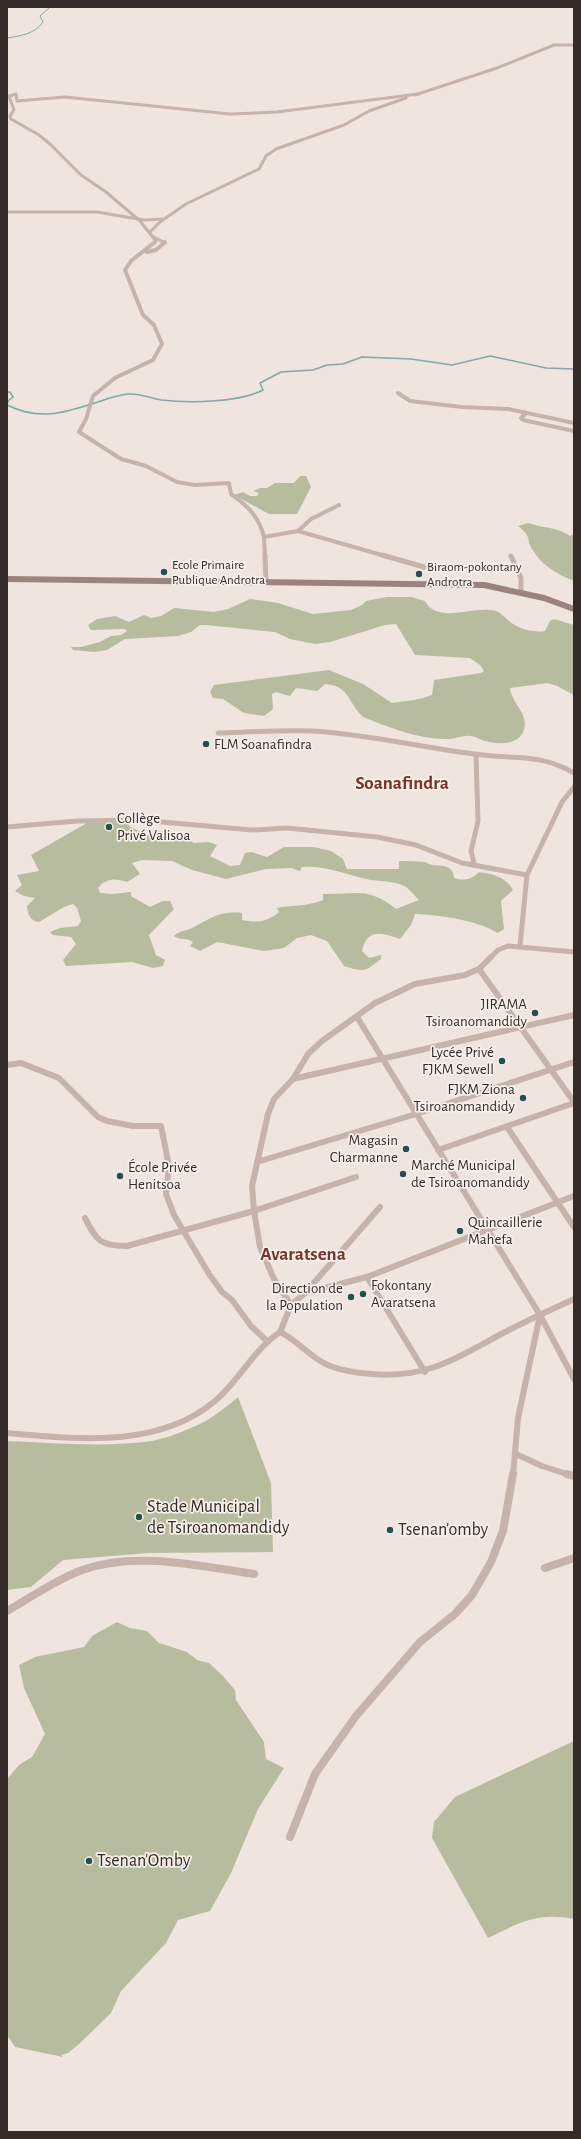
<svg xmlns="http://www.w3.org/2000/svg" width="581" height="2139" font-family="'Alegreya Sans',sans-serif">
	<rect width="100%" height="100%" fill="#efe4de"/>
	<!-- green -->
	<g fill="#b7bc9f">
		<polygon points="300,476 306,476 311,487 297,514 269,514 234,495 243,492 250,496 257,496 259,493 253,491 260,488 267,488 275,483 294,483"/>
		<path d="M528,523C546,529 554,526 570,536L574,534V581C557,574 542,566 532,549C525,537 533,538 518,526Z"/>
		<path d="M387,597H411L425,601C436,623 470,608 489,610C499,610 502,615 509,621C518,629 534,633 545,631L550,621L554,619L574,625V695L557,686L548,683L510,688C511,703 531,715 523,732C517,746 496,744 485,741C480,740 476,736 470,736C463,735 456,739 449,739C419,740 391,728 363,717C348,703 349,685 325,684L317,691L296,688L290,696L276,692L272,694L273,709L264,716L244,713L223,699L213,698L210,692L214,685L329,670L363,684L392,703C405,701 420,700 432,695L434,680L481,673L484,671L480,665L470,658L415,655L396,624L385,625L330,642L315,644L290,639L275,632L205,625H200L191,632L178,636L125,639L107,650L94,652L73,650L71,647H81L100,642L111,636L121,635L127,631L125,629L91,630L88,625L97,619L115,616L129,622L144,615L151,618L161,616L174,608L214,612L228,609L250,599L278,603L313,614L351,610L362,605L366,601Z"/>
		<path d="M87,823H128L130,827L150,836L155,830L165,832L168,839L189,840L194,843L209,842L217,845L210,856L230,866L240,865L245,853L251,852L267,857L284,847H314L331,851L343,859L347,869H399V861C408,861 416,861 425,862C428,863 430,865 433,865C444,866 453,865 454,878C465,881 471,880 479,872C493,874 506,877 513,890L501,901L504,929L498,933C477,920 439,915 415,914L411,925L400,939C384,933 367,927 362,951L369,958L381,955V959C363,973 365,972 344,966L327,941L311,935L297,938L284,948L264,951L217,942L200,951L190,946L193,942C187,937 180,941 174,936C180,930 187,931 194,927C213,917 220,911 242,913V920C258,923 267,922 279,912L277,908C293,905 309,906 323,900V894C356,895 367,886 396,909L419,900C415,896 410,890 406,887C394,880 379,882 366,879C346,874 323,865 302,867L300,871L291,868L266,869L226,879L192,870L172,861L142,860L132,863L140,874L127,882C116,878 106,878 98,888L100,893L112,894L131,892V896L150,907L163,901H170L174,909L149,935L156,955L165,960L163,966L153,968L132,962L66,966L63,960L76,944L71,937L53,935L50,932L60,928L78,926L81,921L77,908L73,904L64,907L39,922C30,921 28,915 27,906L35,898L24,896L15,891L22,885L17,875L39,871L31,855Z"/>
		<path d="M238,1397L271,1483L273,1552L148,1553L63,1560L31,1587L7,1590V1441C53,1443 100,1447 145,1442C164,1440 184,1431 200,1424C214,1417 226,1407 238,1397Z"/>
		<polygon points="117,1622 130,1628 147,1631 159,1643 187,1652 197,1660 209,1663 222,1675 235,1690 236,1700 264,1742 266,1759 284,1768 258,1809 231,1873 210,1911 178,1920 166,1943 121,1991 111,2013 79,2044 68,2053 61,2055 63,2057 15,2047 7,2035 7,1779 19,1765 32,1757 45,1734 24,1688 19,1665 35,1657 84,1647 92,1636"/>
		<path d="M574,1741V1919C537,1912 519,1923 488,1938L432,1838L434,1822L455,1797Z"/>
	</g>
	<g fill="none" stroke-linecap="round" stroke-linejoin="round">
		<!-- stream-far1 -->
		<path stroke="#80a9a5" stroke-width="1" d="M7,38C20,36 35,34 43,22L40,16L50,7"/>
		<!-- stream -->
		<path stroke="#80a9a5" stroke-width="1.5" d="M7,392H10L13,397L8,401L7,405C42,422 66,412 101,401C109,398 119,395 128,394C139,393 150,398 161,400C188,403 238,403 263,390L260,383L281,372L313,370L327,365L343,364L362,357L411,359L452,365L490,356L546,368L574,369"/>
		<!-- street-far4 -->
		<g stroke="#c6b3ab" stroke-width="3">
			<polyline points="415,95 497,68 554,45 574,45"/>
			<polyline points="7,212 97,212 144,220 162,219"/>
			<polyline points="150,232 160,222 186,204 259,169 266,156 276,149 344,125 369,111 406,98"/>
			<polyline points="152,236 165,243"/>
			<polyline points="154,243 156,241 140,221 106,192 81,175 50,144 39,135 11,119 10,116 14,110 9,96 16,94 17,101 65,97 230,114 277,112 418,94"/>
		</g>
		<!-- street-far3 -->
		<g stroke="#c6b3ab" stroke-width="4">
			<path d="M155,242L131,261L125,270L143,315L154,325L162,344L153,360L115,378L93,396L86,419L79,432L121,459L146,466L177,482L195,485L229,483L231,494C248,506 259,517 264,537"/>
			<polyline points="147,252 156,250 165,242"/>
			<polyline points="398,393 410,401 462,407 508,409 574,423"/>
			<polyline points="526,413 521,418 523,420 574,431"/>
			<polyline points="298,531 311,519 339,505"/>
			<polyline points="265,556 264,537 298,531 385,556"/>
		</g>
		<!-- street-far2 -->
		<g stroke="#c6b3ab" stroke-width="5">
			<polyline points="265,555 266,582"/>
			<polyline points="382,555 424,567"/>
			<polyline points="511,556 521,578 521,592"/>
			<path d="M218,733C249,732 281,730 312,731C370,734 426,749 483,755C519,759 541,754 574,773"/>
			<polyline points="7,827 77,821 140,820 252,830 287,828 377,837 416,845 462,863 527,875"/>
			<polyline points="474,863 471,851 478,821 476,754"/>
			<polyline points="520,946 527,875 562,802 574,787"/>
			<polyline points="490,958 498,950 508,946 574,952"/>
		</g>
		<!-- street-far1 -->
		<g stroke="#c6b3ab" stroke-width="6">
			<polyline points="491,957 479,969 574,1102"/>
			<polyline points="357,1017 540,1315 574,1379"/>
			<polyline points="7,1065 21,1063 59,1078 98,1117 107,1121 133,1126 161,1126 169,1166 166,1194 174,1215 209,1274 222,1292 232,1300 251,1326 266,1340"/>
			<polyline points="293,1079 574,1015"/>
			<polyline points="507,1127 574,1227"/>
			<polyline points="438,1150 574,1103"/>
			<polyline points="257,1162 416,1114 574,1062"/>
			<path d="M85,1218C97,1241 100,1246 127,1246L254,1211L356,1177"/>
			<polyline points="367,1277 425,1372"/>
			<polyline points="305,1293 380,1207"/>
			<polyline points="291,1305 305,1293 367,1277 574,1196"/>
			<polyline points="280,1332 291,1305 274,1279 260,1247 254,1211 252,1186 268,1114 274,1099 293,1079 308,1054 322,1041 375,1003 415,984 465,975 479,969"/>
			<path d="M7,1433C77,1439 158,1449 215,1401C240,1380 252,1351 280,1332C299,1341 311,1359 330,1366C343,1371 358,1373 372,1374C428,1379 458,1357 505,1332C528,1320 551,1310 574,1299"/>
			<polyline points="516,1454 542,1466 570,1475"/>
			<polyline points="513,1475 518,1418 540,1315"/>
		</g>
		<!-- street -->
		<g stroke="#c6b3ab" stroke-width="8">
			<polyline points="567,1474 574,1476"/>
			<polyline points="545,1568 574,1558"/>
			<path d="M7,1611C32,1597 55,1580 82,1570C137,1551 199,1566 254,1574"/>
			<polyline points="290,1837 315,1774 356,1716 420,1642 455,1614 472,1595 491,1562 503,1531 513,1474"/>
		</g>
		<!-- secondary -->
		<polyline stroke="#99837c" stroke-width="6" points="7,579 484,585 544,598 574,609"/>
	</g>
	<!-- markers -->
	<g fill="#24514e" stroke="#f7efe9" stroke-width="1.5">
		<circle cx="164" cy="572" r="4"/>
		<circle cx="419" cy="574" r="4"/>
		<circle cx="206" cy="744" r="4"/>
		<circle cx="109" cy="827" r="4"/>
		<circle cx="535" cy="1013" r="4"/>
		<circle cx="502" cy="1061" r="4"/>
		<circle cx="523" cy="1098" r="4"/>
		<circle cx="406" cy="1149" r="4"/>
		<circle cx="403" cy="1174" r="4"/>
		<circle cx="120" cy="1176" r="4"/>
		<circle cx="460" cy="1231" r="4"/>
		<circle cx="363" cy="1294" r="4"/>
		<circle cx="351" cy="1297" r="4"/>
		<circle cx="139" cy="1517" r="4"/>
		<circle cx="390" cy="1530" r="4"/>
		<circle cx="89" cy="1861" r="4"/>
	</g>
	<g text-anchor="middle" dominant-baseline="central" stroke-width="3.5" stroke-linejoin="round" paint-order="stroke">
		<!-- far-poi labels -->
		<g font-size="13" fill="#342b29" stroke="#f7efe9" text-anchor="start">
			<text x="172" y="565">Ecole Primaire<tspan x="172" dy="15">Publique Androtra</tspan></text>
			<text x="427" y="567">Biraom-pokontany<tspan x="427" dy="15">Androtra</tspan></text>
		</g>
		<!-- poi labels -->
		<g font-size="15" fill="#342b29" stroke="#f7efe9" text-anchor="start">
			<text x="214" y="744">FLM Soanafindra</text>
			<text x="117" y="818">Collège<tspan x="117" dy="17">Privé Valisoa</tspan></text>
			<text x="527" y="1004" text-anchor="end">JIRAMA<tspan x="527" dy="17">Tsiroanomandidy</tspan></text>
			<text x="494" y="1052" text-anchor="end">Lycée Privé<tspan x="494" dy="17">FJKM Sewell</tspan></text>
			<text x="515" y="1089" text-anchor="end">FJKM Ziona<tspan x="515" dy="17">Tsiroanomandidy</tspan></text>
			<text x="398" y="1140" text-anchor="end">Magasin<tspan x="398" dy="17">Charmanne</tspan></text>
			<text x="411" y="1165">Marché Municipal<tspan x="411" dy="17">de Tsiroanomandidy</tspan></text>
			<text x="128" y="1167">École Privée<tspan x="128" dy="17">Henitsoa</tspan></text>
			<text x="468" y="1222">Quincaillerie<tspan x="468" dy="17">Mahefa</tspan></text>
			<text x="371" y="1285">Fokontany<tspan x="371" dy="17">Avaratsena</tspan></text>
			<text x="343" y="1288" text-anchor="end">Direction de<tspan x="343" dy="17">la Population</tspan></text>
		</g>
		<!-- near-poi labels -->
		<g font-size="18" fill="#342b29" stroke="#f7efe9" text-anchor="start">
			<text x="147" y="1507">Stade Municipal<tspan x="147" dy="21">de Tsiroanomandidy</tspan></text>
			<text x="398" y="1530">Tsenan'omby</text>
			<text x="97" y="1861">Tsenan'Omby</text>
		</g>
		<!-- district labels -->
		<g font-size="19" font-weight="bold" fill="#7a342c" stroke="#f7efe9">
			<text x="402" y="783">Soanafindra</text>
			<text x="303" y="1254">Avaratsena</text>
		</g>
	</g>
	<!-- border -->
	<rect width="581" height="2139" fill="none" stroke="#342b29" stroke-width="16"/>
</svg>
